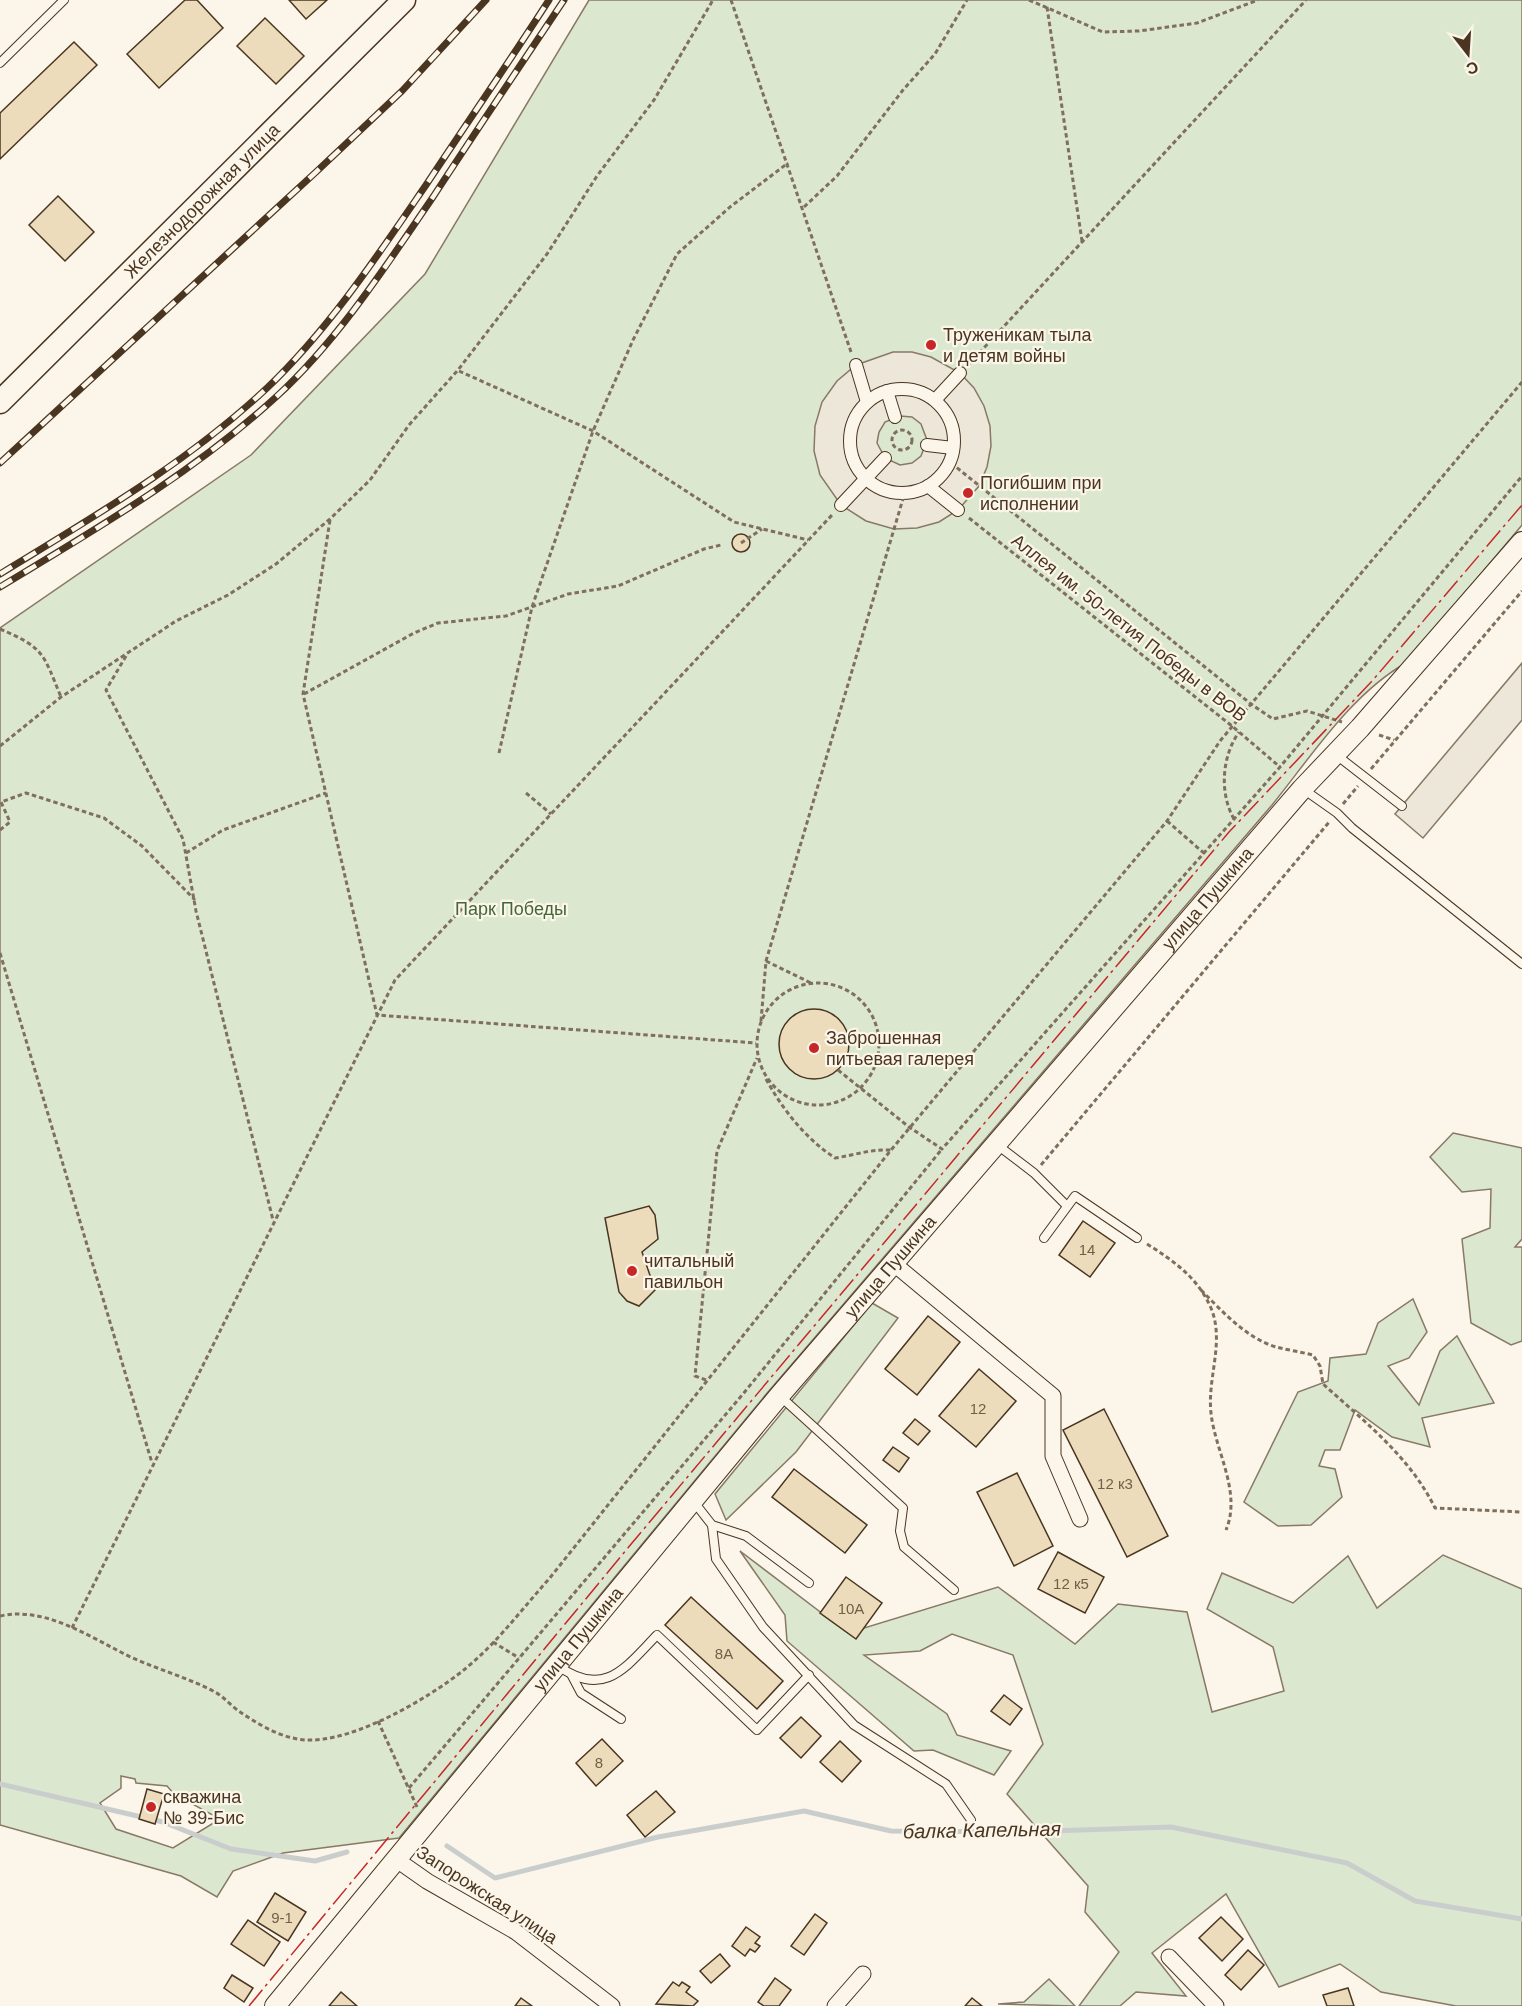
<svg xmlns="http://www.w3.org/2000/svg" width="1522" height="2006" font-family="Helvetica,sans-serif">
	<rect width="100%" height="100%" fill="#fbf6e9"/>
	<!-- green -->
	<g fill="#dce7d0" stroke="#887966" stroke-width="1.5" fill-rule="evenodd">
		<path d="M589,0H1522V525L1406,663C1352,693 1310,758 1272,805L768,1392L399,1838L283,1853L233,1871L217,1897L181,1876L0,1825V628L251,455L425,274ZM121,1776L135,1779L136,1783L167,1786L174,1794L220,1819L173,1848L116,1829L100,1803L121,1788Z"/>
		<polygon points="1453,1133 1522,1148 1522,1239 1515,1247 1522,1247 1522,1341 1511,1345 1471,1323 1462,1239 1490,1228 1491,1189 1462,1192 1430,1157"/>
		<polygon points="1413,1299 1427,1332 1409,1358 1388,1366 1419,1405 1440,1351 1457,1336 1494,1403 1422,1418 1430,1447 1392,1437 1355,1410 1340,1450 1325,1450 1319,1466 1335,1469 1342,1497 1311,1525 1278,1526 1244,1502 1298,1392 1328,1381 1330,1358 1366,1354 1378,1323"/>
		<polygon points="872,1303 898,1318 796,1452 726,1520 715,1494"/>
		<polygon points="740,1551 848,1633 998,1587 1075,1644 1118,1604 1187,1612 1212,1712 1284,1691 1273,1647 1207,1609 1222,1573 1293,1603 1348,1556 1377,1608 1443,1555 1522,1589 1522,2006 1456,2006 1381,1992 1340,1964 1279,1987 1226,1894 1152,1953 1186,1996 1136,1992 1120,2006 1079,2006 1119,1952 1085,1912 1088,1886 1007,1794 1043,1744 1013,1655 952,1634 920,1651 864,1655 947,1714 957,1735 1011,1751 994,1775 933,1750 914,1751 787,1641 785,1615"/>
		<polygon points="1049,1979 1075,2006 998,2004 1024,2002"/>
	</g>
	<!-- parking -->
	<g fill="#ede7d9" stroke="#887966" stroke-width="1.5" fill-rule="evenodd">
		<path d="M893,352H912L931,357L960,373L974,388L984,406L990,426L991,446L987,467L979,486L958,510L939,522L917,528L894,529L866,521L841,505L820,475L814,451L815,426L822,402L837,381L856,365ZM900,416L912,417L921,424L927,440L921,456L912,463L900,465L885,458L877,443L879,432L885,422Z"/>
		<polygon points="1522,663 1522,720 1423,838 1395,814"/>
	</g>
	<g fill="none" stroke-linecap="round" stroke-linejoin="round">
		<!-- stream -->
		<g stroke="#c9cecd" stroke-width="5">
			<polyline points="0,1784 163,1822 231,1849 315,1861 347,1852"/>
			<polyline points="447,1846 495,1878 658,1837 804,1811 891,1831 1019,1832 1171,1827 1347,1863 1415,1901 1522,1919"/>
		</g>
	</g>
	<!-- building -->
	<g fill="#ecdcbc" stroke="#4a3520" stroke-width="1.5">
		<polygon points="185,0 197,0 223,28 159,88 127,54"/>
		<polygon points="289,0 327,0 306,19"/>
		<polygon points="265,18 304,56 276,84 237,46"/>
		<polygon points="74,42 97,65 0,159 0,113"/>
		<polygon points="58,196 94,232 65,261 29,225"/>
		<circle cx="741" cy="543" r="9"/>
		<circle cx="814" cy="1044" r="35"/>
		<polygon points="649,1206 655,1215 658,1239 642,1252 655,1290 639,1306 627,1301 619,1292 605,1218"/>
		<polygon points="1083,1221 1115,1243 1090,1277 1059,1255"/>
		<polygon points="928,1316 960,1342 917,1395 885,1369"/>
		<polygon points="979,1369 1016,1401 976,1447 939,1416"/>
		<polygon points="1104,1409 1168,1536 1127,1557 1063,1430"/>
		<polygon points="915,1419 930,1431 918,1445 903,1433"/>
		<polygon points="893,1447 909,1458 899,1472 883,1460"/>
		<polygon points="794,1469 867,1525 845,1553 772,1497"/>
		<polygon points="1017,1473 1053,1546 1014,1566 977,1492"/>
		<polygon points="1058,1552 1104,1577 1085,1613 1038,1589"/>
		<polygon points="846,1577 882,1603 856,1639 820,1613"/>
		<polygon points="691,1597 783,1681 757,1709 665,1625"/>
		<polygon points="1004,1695 1022,1709 1010,1725 991,1711"/>
		<polygon points="801,1717 821,1736 801,1758 780,1738"/>
		<polygon points="602,1739 623,1761 596,1786 576,1763"/>
		<polygon points="840,1741 861,1761 842,1782 820,1762"/>
		<polygon points="147,1789 164,1794 155,1824 139,1819"/>
		<polygon points="656,1791 675,1812 645,1837 627,1815"/>
		<polygon points="275,1893 306,1912 288,1941 257,1922"/>
		<polygon points="815,1914 827,1923 804,1955 791,1946"/>
		<polygon points="1221,1917 1243,1939 1222,1961 1199,1938"/>
		<polygon points="248,1920 280,1942 264,1966 231,1944"/>
		<polygon points="746,1927 760,1937 755,1943 760,1946 755,1952 750,1949 745,1956 732,1946"/>
		<polygon points="1248,1950 1264,1965 1241,1990 1225,1975"/>
		<polygon points="720,1954 730,1966 711,1983 700,1971"/>
		<polygon points="232,1975 253,1988 244,2002 224,1988"/>
		<polygon points="775,1978 791,1990 779,2006 764,2006 758,2002"/>
		<polygon points="673,1982 679,1986 682,1982 690,1987 686,1992 698,2001 693,2006 656,2004"/>
		<polygon points="1348,1988 1354,2006 1327,2006 1323,1995"/>
		<polygon points="341,1992 357,2006 329,2006"/>
		<polygon points="521,1998 532,2006 515,2006"/>
		<polygon points="972,1998 982,2006 965,2006"/>
	</g>
	<g fill="none" stroke-linecap="round" stroke-linejoin="round">
		<defs>
			<g id="service">
				<polyline points="0,63 64,0"/>
				<polyline points="1335,754 1402,806"/>
				<polyline points="1303,789 1337,813 1352,828 1522,964"/>
				<polyline points="996,1144 1034,1173 1067,1206"/>
				<polyline points="1044,1238 1075,1196 1137,1238"/>
				<polyline points="781,1397 903,1508 900,1531 904,1547 954,1590"/>
				<polyline points="694,1502 712,1525 716,1559 763,1627 854,1725 946,1784 971,1820"/>
				<polyline points="712,1525 746,1536 809,1583"/>
				<path d="M557,1665C604,1700 626,1667 657,1635L757,1730L809,1675"/>
				<polyline points="572,1676 581,1693 621,1719"/>
			</g>
			<g id="pedestrian">
				<polyline points="856,365 867,402"/>
				<circle cx="902" cy="441" r="52"/>
				<polyline points="887,391 895,417"/>
				<polyline points="935,400 960,373"/>
				<polyline points="927,445 953,448"/>
				<polyline points="928,486 958,510"/>
				<polyline points="841,505 885,458"/>
			</g>
			<g id="minor">
				<polyline points="893,1263 1053,1396 1053,1456 1080,1519"/>
				<polyline points="397,1860 427,1881 516,1932 612,2006"/>
				<polyline points="1169,1957 1216,2006"/>
				<polyline points="835,2006 863,1974"/>
			</g>
			<g id="tertiary">
				<path id="s1" d="M275,2006L779,1396L1302,789L1360,728L1522,542"/>
			</g>
			<g id="secondary">
				<path id="s2" d="M0,402L404,0"/>
			</g>
		</defs>
		<!-- service casing -->
		<use href="#service" stroke="#4a3520" stroke-width="10"/>
		<!-- pedestrian casing -->
		<use href="#pedestrian" stroke="#4a3520" stroke-width="14"/>
		<!-- minor casing -->
		<use href="#minor" stroke="#4a3520" stroke-width="17"/>
		<!-- tertiary casing -->
		<use href="#tertiary" stroke="#4a3520" stroke-width="22"/>
		<!-- secondary casing -->
		<use href="#secondary" stroke="#4a3520" stroke-width="25"/>
		<!-- path -->
		<g stroke="#7f6f5c" stroke-width="3" stroke-dasharray="4.5 3" stroke-linecap="butt">
			<polyline points="731,0 851,352"/>
			<polyline points="1029,0 1103,32 1139,31 1197,23 1258,0"/>
			<polyline points="1047,7 1082,241"/>
			<polyline points="804,207 837,176 903,90 935,54 967,0"/>
			<polyline points="969,364 1306,0"/>
			<polyline points="459,371 593,431 734,522 808,540"/>
			<circle cx="902" cy="440" r="10"/>
			<polyline points="951,463 1251,704 1273,719 1307,711 1342,722"/>
			<polyline points="969,518 1232,726 1280,767"/>
			<polyline points="330,520 303,694 377,1015 756,1043"/>
			<polyline points="741,543 762,529"/>
			<path d="M0,629C45,648 43,654 61,697"/>
			<polyline points="126,656 106,690 183,839 196,911 273,1220"/>
			<polyline points="304,694 414,633 438,623 506,616 568,594 618,586 704,549 721,545"/>
			<polyline points="1379,735 1394,740"/>
			<polyline points="0,746 61,697 176,621 228,595 276,564 330,519 370,480 409,425 458,370 547,254 597,176 654,100 713,0"/>
			<polyline points="499,753 532,607 593,431 633,340 677,254 730,207 788,163"/>
			<polyline points="1371,769 1522,591"/>
			<polyline points="526,793 551,814"/>
			<polyline points="1343,804 1358,786"/>
			<path d="M1234,819C1219,793 1222,756 1239,732"/>
			<polyline points="1167,821 1205,854"/>
			<polyline points="0,830 10,822 1,802 26,793 104,818 142,846 195,900"/>
			<polyline points="186,853 223,830 326,793"/>
			<polyline points="0,953 152,1463"/>
			<polyline points="766,961 813,984"/>
			<circle cx="818" cy="1044" r="61"/>
			<polyline points="761,1021 766,961 905,492"/>
			<polyline points="838,1070 909,1127 942,1149 1280,767 1522,476"/>
			<path d="M766,1079C783,1110 805,1138 835,1158C855,1155 871,1149 891,1150"/>
			<polyline points="1041,1165 1330,821"/>
			<path d="M1147,1244C1174,1261 1198,1278 1211,1308C1225,1342 1207,1378 1211,1413C1215,1451 1242,1492 1226,1530"/>
			<path d="M1201,1290C1222,1311 1246,1338 1276,1347C1288,1350 1301,1352 1313,1355L1320,1366L1323,1384C1365,1422 1410,1457 1435,1508L1522,1512"/>
			<polyline points="706,1380 695,1376 717,1151 757,1058"/>
			<path d="M0,1616C41,1607 80,1631 115,1649C147,1667 183,1675 215,1692C224,1697 231,1706 240,1712C255,1722 274,1734 293,1738C341,1751 428,1699 465,1669C497,1643 522,1609 549,1579L891,1150L1167,821L1220,741L1522,382"/>
			<polyline points="72,1628 395,980 832,515"/>
			<polyline points="493,1642 519,1658"/>
			<polyline points="378,1721 417,1807"/>
			<polyline points="409,1788 743,1394 942,1149"/>
		</g>
		<!-- service -->
		<use href="#service" stroke="#fbf6e9" stroke-width="8"/>
		<!-- pedestrian -->
		<use href="#pedestrian" stroke="#fbf6e9" stroke-width="12"/>
		<!-- minor -->
		<use href="#minor" stroke="#fbf6e9" stroke-width="15"/>
		<!-- tertiary -->
		<use href="#tertiary" stroke="#fbf6e9" stroke-width="20"/>
		<!-- secondary -->
		<use href="#secondary" stroke="#fbf6e9" stroke-width="22"/>
		<defs>
			<g id="rail">
				<polyline points="0,463 316,172 402,91 486,0"/>
				<path d="M0,574C93,517 187,463 267,388C329,329 378,255 426,185C467,123 509,62 549,0"/>
				<path d="M0,587C96,529 193,473 276,397C338,340 386,266 433,197C476,131 520,66 564,0"/>
			</g>
		</defs>
		<!-- rail casing -->
		<use href="#rail" stroke="#4a3520" stroke-width="7"/>
		<!-- rail -->
		<use href="#rail" stroke="#fbf6e9" stroke-width="4.5" stroke-dasharray="14" stroke-linecap="butt"/>
		<!-- power -->
		<polyline stroke="#c62828" stroke-width="1.5" stroke-dasharray="21 4.5 3 4.5" stroke-linecap="butt" points="249,2006 632,1543 1229,832 1373,680 1522,505"/>
	</g>
	<!-- markers -->
	<g fill="#c62828" stroke="#fbf6e9" stroke-width="2">
		<circle cx="931" cy="345" r="6"/>
		<circle cx="968" cy="493" r="6"/>
		<circle cx="814" cy="1048" r="6"/>
		<circle cx="632" cy="1271" r="6"/>
		<circle cx="151" cy="1807" r="6"/>
	</g>
	<g text-anchor="middle" dominant-baseline="central" stroke-width="4.5" stroke-linejoin="round" paint-order="stroke">
		<!-- number labels -->
		<g font-size="15" fill="#725f47">
			<text x="1087" y="1249">14</text>
			<text x="978" y="1408">12</text>
			<text x="1115" y="1483">12 к3</text>
			<text x="1071" y="1583">12 к5</text>
			<text x="851" y="1608">10А</text>
			<text x="724" y="1653">8А</text>
			<text x="599" y="1762">8</text>
			<text x="282" y="1917">9-1</text>
		</g>
		<!-- street labels -->
		<g font-size="18" fill="#4a3520" stroke="#fbf6e9">
			<text stroke="none"><textPath href="#s2" startOffset="285">Железнодорожная улица</textPath></text>
			<text transform="translate(1129 628) rotate(38)">Аллея им. 50-летия Победы в ВОВ</text>
			<text stroke="none"><textPath href="#s1" startOffset="1448">улица Пушкина</textPath></text>
			<text stroke="none"><textPath href="#s1" startOffset="962">улица Пушкина</textPath></text>
			<text stroke="none"><textPath href="#s1" startOffset="476">улица Пушкина</textPath></text>
			<text transform="translate(487 1895) rotate(33)">Запорожская улица</text>
		</g>
		<!-- poi labels -->
		<g font-size="18" fill="#4a3520" stroke="#fbf6e9" text-anchor="start">
			<text x="943" y="335">Труженикам тыла<tspan x="943" dy="21">и детям войны</tspan></text>
			<text x="980" y="483">Погибшим при<tspan x="980" dy="21">исполнении</tspan></text>
			<text x="826" y="1038">Заброшенная<tspan x="826" dy="21">питьевая галерея</tspan></text>
			<text x="644" y="1261">читальный<tspan x="644" dy="21">павильон</tspan></text>
			<text x="163" y="1797">скважина<tspan x="163" dy="21">№ 39-Бис</tspan></text>
		</g>
		<!-- park labels -->
		<g font-size="18" fill="#436837" stroke="#fbf6e9">
			<text x="511" y="909">Парк Победы</text>
		</g>
		<!-- water labels -->
		<g font-size="20" font-style="italic" fill="#4a3520" stroke="#fbf6e9">
			<text transform="translate(982 1830) rotate(-1)">балка Капельная</text>
		</g>
	</g>
	<!-- north arrow -->
	<g transform="translate(1468 54) rotate(163)" stroke="#fbf6e9" stroke-width="4.5" paint-order="stroke">
	<path d="M0-4.5L10 22L0 15L-10 22Z" fill="#4a3520"/>
	<text y="-9" font-size="16" font-weight="bold" text-anchor="middle" fill="#4a3520">С</text>
	</g>
</svg>
